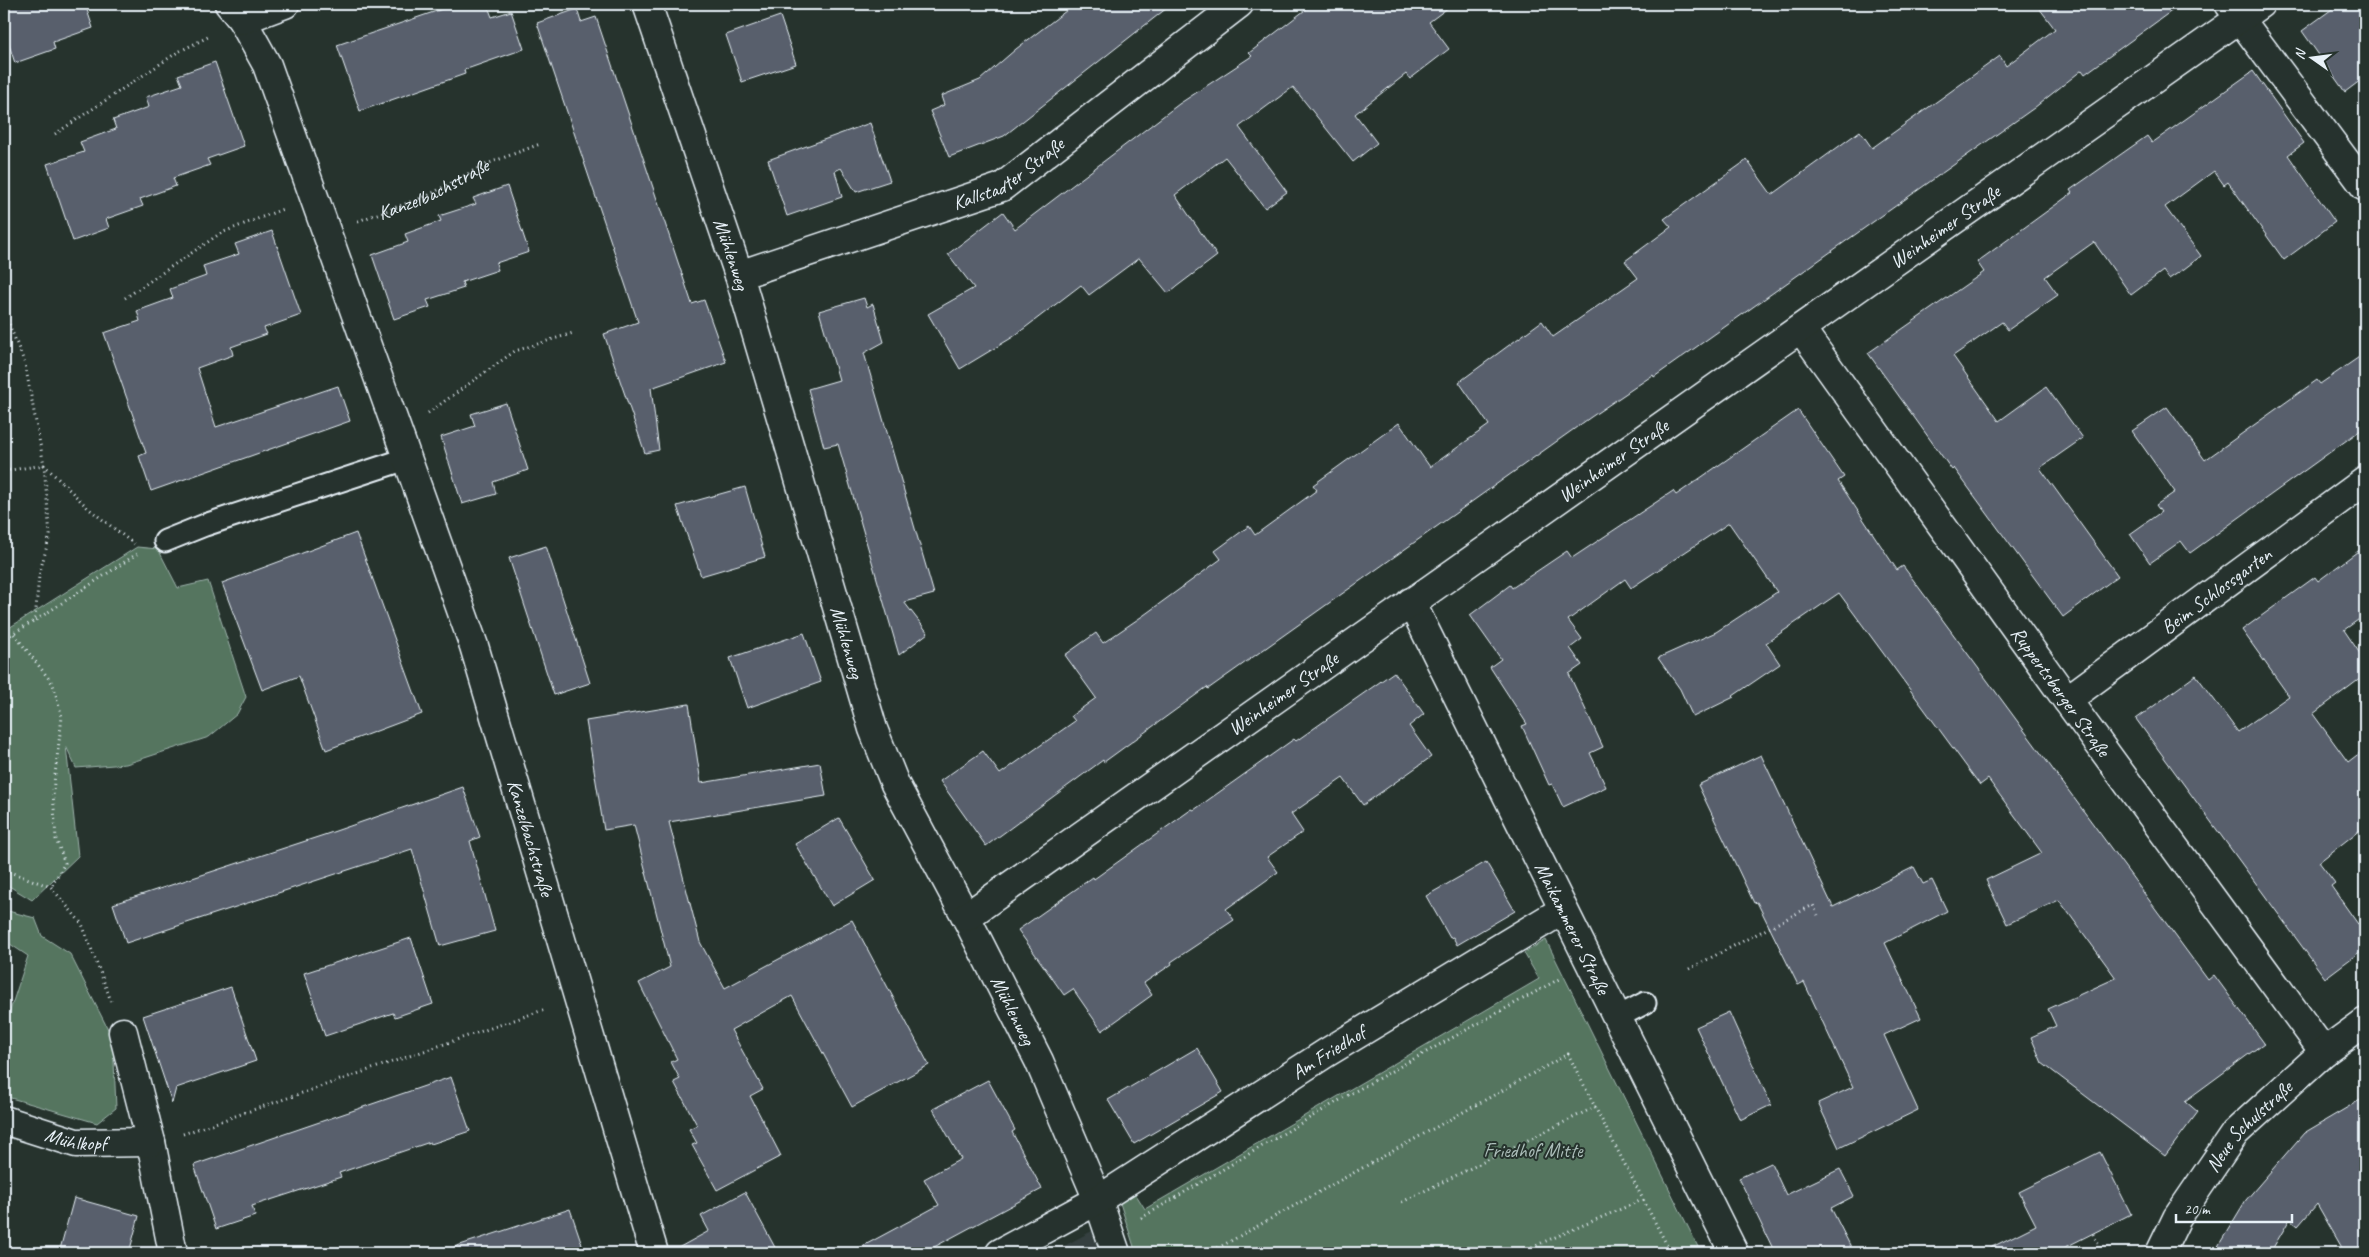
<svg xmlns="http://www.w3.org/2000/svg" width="2369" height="1257" font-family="Caveat,sans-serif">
	<rect width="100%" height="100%" fill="#26332d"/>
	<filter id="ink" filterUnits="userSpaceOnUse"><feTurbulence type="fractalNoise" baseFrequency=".02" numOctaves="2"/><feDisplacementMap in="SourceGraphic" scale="10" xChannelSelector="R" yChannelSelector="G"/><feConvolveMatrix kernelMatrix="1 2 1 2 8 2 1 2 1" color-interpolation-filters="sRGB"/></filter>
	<g filter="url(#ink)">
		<!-- built -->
		<polygon fill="#354040" points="1092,1231 1099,1253 1051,1253"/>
		<!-- green -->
		<g fill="#54755f" stroke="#9eb3ac">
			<polygon points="137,547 158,549 178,588 208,581 246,697 237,714 209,737 126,764 76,768 66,746 78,856 32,900 4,883 4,631"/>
			<polygon points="4,910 35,918 42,936 70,954 113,1039 116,1108 97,1123 4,1096 4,1029 28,956 4,940"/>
			<polygon points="1546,940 1701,1253 1145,1253 1144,1250 1136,1253 1120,1203 1133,1190 1145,1209 1539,979 1524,953"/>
		</g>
		<!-- building -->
		<g fill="#585f6c" stroke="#e8f1f8">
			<polygon points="4,4 85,4 93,28 53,42 55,49 15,63 4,30"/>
			<polygon points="457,4 487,4 492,17 511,11 524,49 464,70 465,74 360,111 337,45"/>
			<polygon points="1075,4 1172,4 1004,136 949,157 930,111 944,105 941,96 980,80 1016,49"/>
			<polygon points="1313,4 1453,4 1429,22 1449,49 1410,79 1406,74 1355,114 1377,143 1353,162 1293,87 1239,127 1287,192 1265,208 1225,157 1175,195 1217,256 1168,293 1139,258 1089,295 1081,285 1013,337 960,369 928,314 974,288 948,254 1003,212 1015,229 1179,104 1252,56 1249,53"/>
			<polygon points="2036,4 2181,4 2085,74 2082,70 2034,108 1654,377 1653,375 1591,417 1208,689 1207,687 1104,762 1103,760 986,846 940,781 983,751 1000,774 1075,721 1071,716 1096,698 1065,655 1096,633 1103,643 1144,615 1221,559 1215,551 1249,526 1255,535 1317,490 1313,485 1399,423 1430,467 1489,425 1459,382 1542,321 1553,337 1638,278 1625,261 1671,227 1664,219 1747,160 1772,195 1860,131 1872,148 2000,56 2006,66 2055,29"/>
			<polygon points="2339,4 2356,4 2365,16 2365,77 2345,92 2302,31"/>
			<polygon points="577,9 581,22 596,17 692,304 704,300 726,362 651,388 659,450 645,453 604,334 638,322 537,23"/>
			<polygon points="780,16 796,64 742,82 726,35"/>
			<polygon points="215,62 244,146 207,159 210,165 173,178 176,186 140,199 143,206 106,219 109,228 73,241 47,164 84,152 80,142 116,129 113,120 149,107 146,97 182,85 178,75"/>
			<polygon points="2253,71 2304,143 2288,155 2335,222 2284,260 2228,182 2224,185 2214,171 2165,207 2201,256 2184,269 2169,279 2163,271 2131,295 2094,242 2045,277 2058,295 2008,330 2002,322 1953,356 1999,421 2046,387 2083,438 2040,468 2118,576 2063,617 1954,468 1952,470 1868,353 1984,272 1977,262 2072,193 2070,190 2147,136 2152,143"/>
			<polygon points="870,123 890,181 856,192 841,168 835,171 842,197 787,216 768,160"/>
			<polygon points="507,186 529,252 496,263 498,270 462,282 464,288 427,300 430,307 394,319 372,255 408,242 405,234 441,221 439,216 476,204 473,198"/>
			<polygon points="272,231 301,315 264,328 267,334 231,347 233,355 197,368 216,427 338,386 350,421 151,491 139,456 146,453 104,333 140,321 137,311 173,298 170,289 206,276 203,266 239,254 235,244"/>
			<polygon points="864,298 867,307 873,304 884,342 864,353 934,594 904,602 928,633 899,655 838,444 824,447 808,389 839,380 819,311"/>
			<polygon points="2365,353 2365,427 2190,553 2181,541 2150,563 2130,534 2161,512 2156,505 2175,492 2132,431 2167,407 2205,460 2317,380 2320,384"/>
			<polygon points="506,403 528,470 493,482 496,494 462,504 441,437 475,426 471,414"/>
			<polygon points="1798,410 1844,477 1838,481 1897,570 1903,566 2208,980 2214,975 2264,1043 2185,1101 2198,1112 2165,1156 2042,1063 2031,1037 2056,1026 2048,1009 2116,978 2059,900 2007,924 1986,880 2042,853 1988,779 1980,785 1839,593 1766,643 1780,664 1733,696 1734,697 1693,717 1680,689 1658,658 1716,632 1777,592 1729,523 1631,588 1625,579 1568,620 1582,639 1570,648 1582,665 1569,674 1603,747 1590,753 1606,787 1563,807 1552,784 1549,785 1522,726 1527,724 1490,667 1501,659 1470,615 1510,585 1512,588 1567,551 1572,558 1673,491 1676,495"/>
			<polygon points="745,487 765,557 701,576 677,506"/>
			<polygon points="356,533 422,714 326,750 299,676 262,690 222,583"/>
			<polygon points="546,546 590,683 554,695 509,558"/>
			<polygon points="2365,546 2365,615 2344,630 2365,661 2365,675 2313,714 2348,762 2365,749 2365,826 2319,862 2335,883 2331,886 2365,934 2365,948 2325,978 2136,719 2196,675 2238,732 2289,696 2242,630 2315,577 2318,581"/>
			<polygon points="804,633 821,682 747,708 730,658"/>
			<polygon points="1394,672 1424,714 1409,726 1431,757 1363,805 1343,778 1291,814 1303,832 1267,857 1278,872 1226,909 1234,920 1171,962 1172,964 1144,983 1152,995 1102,1031 1073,989 1064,995 1018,930 1093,877 1094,879 1192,809 1194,810 1294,739 1296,741"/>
			<polygon points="689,704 701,783 820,763 826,796 669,822 700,942 725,988 852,920 929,1065 852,1107 792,996 731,1030 763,1089 750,1096 781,1156 717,1190 692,1145 697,1143 689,1129 697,1125 674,1082 680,1079 671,1062 677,1059 639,983 670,967 634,825 604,830 586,721"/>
			<polygon points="1761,755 1833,907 1914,867 1923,884 1932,880 1947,911 1885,943 1921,1018 1884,1035 1918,1110 1839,1148 1818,1103 1853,1087 1804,982 1798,985 1757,902 1754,903 1698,785"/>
			<polygon points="463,787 480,837 470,841 495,931 440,946 412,849 126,943 113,904 324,835"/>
			<polygon points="839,818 875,880 832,906 795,844"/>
			<polygon points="1486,862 1515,911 1457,945 1453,937 1450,938 1426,896"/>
			<polygon points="411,938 433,1004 395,1017 393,1013 325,1036 304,973"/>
			<polygon points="231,987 256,1061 176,1088 172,1103 143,1016"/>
			<polygon points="1729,1012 1771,1105 1740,1120 1696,1027"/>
			<polygon points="1197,1048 1223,1092 1134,1144 1108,1100"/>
			<polygon points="451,1077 470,1131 431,1144 430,1142 339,1173 341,1177 252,1206 255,1216 216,1229 194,1165"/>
			<polygon points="988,1080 1015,1130 1012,1132 1042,1189 923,1253 850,1253 939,1205 924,1179 961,1159 933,1109"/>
			<polygon points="2365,1097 2365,1253 2345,1253 2317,1204 2298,1226 2290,1219 2270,1253 2214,1253 2246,1200 2304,1133"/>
			<polygon points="2100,1152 2131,1214 2054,1253 1980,1253 2036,1225 2019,1192"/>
			<polygon points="1771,1163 1786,1195 1840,1169 1854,1196 1831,1208 1854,1253 1775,1253 1739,1178"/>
			<polygon points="745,1192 778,1253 669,1253 709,1231 701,1216"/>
			<polygon points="74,1198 139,1216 129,1253 59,1253"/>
			<polygon points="570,1209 585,1253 455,1253 454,1247"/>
		</g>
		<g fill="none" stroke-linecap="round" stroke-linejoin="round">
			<defs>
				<g id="lane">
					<polyline points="165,541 205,525 406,459"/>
					<polyline points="1616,1018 1645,1003"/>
				</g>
				<g id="street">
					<path id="s2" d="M229,4L242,20L267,65L474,646L654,1253"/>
					<path id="s3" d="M647,4L739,275L873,729L895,784L966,917L1039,1061L1098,1200L1116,1253"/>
					<polyline points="2229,4 2365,187"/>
					<polyline points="242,20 285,4"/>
					<path id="s4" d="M739,275L1002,187L1239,4"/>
					<path id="s5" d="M1801,329L2067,700L2324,1052"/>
					<path id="s6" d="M1411,602L1734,1253"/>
					<path id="s7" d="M2067,700L2365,481"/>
					<path id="s8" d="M966,917L2260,4"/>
					<polyline points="123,1032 151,1142 173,1253"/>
					<path id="s9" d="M4,1120L76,1143L151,1142"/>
					<path id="s10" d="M1000,1253L1098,1200L1326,1053L1563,910"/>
					<path id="s11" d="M2160,1253L2177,1218L2235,1133L2324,1052L2365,1022"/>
				</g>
			</defs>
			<!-- lane casing -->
			<use href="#lane" stroke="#e8f1f8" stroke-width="25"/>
			<!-- street casing -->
			<use href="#street" stroke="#e8f1f8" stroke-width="31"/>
			<!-- path -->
			<g stroke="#e8f1f8" stroke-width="3" stroke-dasharray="1 4" stroke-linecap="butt">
				<polyline points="55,134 178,52 210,36"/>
				<path id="s1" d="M358,221L427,196L484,165L540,144"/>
				<polyline points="125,298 221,233 283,209"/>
				<polyline points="4,316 7,319 25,364 44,465 50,535 39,575 35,620 4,639"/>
				<polyline points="428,413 515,351 573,333"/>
				<polyline points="4,471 44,465 89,509 134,544"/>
				<polyline points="36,620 137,554"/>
				<polyline points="14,634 53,684 62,717 53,791 56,839 65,863 51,887"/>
				<polyline points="4,870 51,887 82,924 111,1001"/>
				<polyline points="1689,969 1813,905 1818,915"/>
				<polyline points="183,1134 546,1009"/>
				<polyline points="1402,1202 1595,1107 1671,1253"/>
				<polyline points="1141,1218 1350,1094 1561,978"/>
				<polyline points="2093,1234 2103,1253"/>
				<polyline points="1209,1253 1568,1054 1595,1107"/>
				<polyline points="1518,1253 1642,1200"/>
			</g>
			<!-- lane -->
			<use href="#lane" stroke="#26332d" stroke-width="21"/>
			<!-- street -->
			<use href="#street" stroke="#26332d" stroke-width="28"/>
		</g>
	</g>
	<g text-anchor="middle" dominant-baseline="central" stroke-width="4" stroke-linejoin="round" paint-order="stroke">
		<!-- street labels -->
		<g font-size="20" fill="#e8f1f8" stroke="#26332d">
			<text stroke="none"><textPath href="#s4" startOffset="289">Kallstadter Straße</textPath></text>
			<text stroke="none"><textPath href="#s1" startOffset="82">Kanzelbachstraße</textPath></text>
			<text stroke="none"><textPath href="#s8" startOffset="1198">Weinheimer Straße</textPath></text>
			<text stroke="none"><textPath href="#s3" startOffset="264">Mühlenweg</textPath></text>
			<text stroke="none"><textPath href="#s8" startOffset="792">Weinheimer Straße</textPath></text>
			<text stroke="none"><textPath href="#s7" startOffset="185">Beim Schlossgarten</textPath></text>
			<text stroke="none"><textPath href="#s3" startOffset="669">Mühlenweg</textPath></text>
			<text stroke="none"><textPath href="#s5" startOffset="446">Ruppertsberger Straße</textPath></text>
			<text stroke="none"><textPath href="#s8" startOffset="388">Weinheimer Straße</textPath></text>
			<text stroke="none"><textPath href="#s2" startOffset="889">Kanzelbachstraße</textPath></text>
			<text stroke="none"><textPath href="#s6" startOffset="364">Maikammerer Straße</textPath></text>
			<text stroke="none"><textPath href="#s3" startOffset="1074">Mühlenweg</textPath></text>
			<text stroke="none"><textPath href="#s10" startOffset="385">Am Friedhof</textPath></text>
			<text stroke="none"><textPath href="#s11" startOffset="156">Neue Schulstraße</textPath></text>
			<text stroke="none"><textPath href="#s9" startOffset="75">Mühlkopf</textPath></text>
		</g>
		<!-- park labels -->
		<g font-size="20" fill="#adbfbb" stroke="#26332d">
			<text x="1533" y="1150">Friedhof Mitte</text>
		</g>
	</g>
	<!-- margin -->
	<rect width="2369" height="1257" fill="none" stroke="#26332d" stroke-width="20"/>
	<rect x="10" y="10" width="2349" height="1237" fill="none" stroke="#e8f1f8" stroke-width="2" filter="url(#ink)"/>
	<!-- north arrow -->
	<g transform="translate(2312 58) rotate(284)" stroke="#26332d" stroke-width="4" paint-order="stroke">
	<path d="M0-4L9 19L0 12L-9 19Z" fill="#e8f1f8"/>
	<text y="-8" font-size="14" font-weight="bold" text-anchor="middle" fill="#e8f1f8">N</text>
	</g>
	<!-- scale -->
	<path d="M2176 1214v8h116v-8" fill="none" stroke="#e8f1f8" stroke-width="2.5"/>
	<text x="2184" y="1214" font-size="15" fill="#e8f1f8" stroke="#26332d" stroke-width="4" paint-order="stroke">20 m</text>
</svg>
